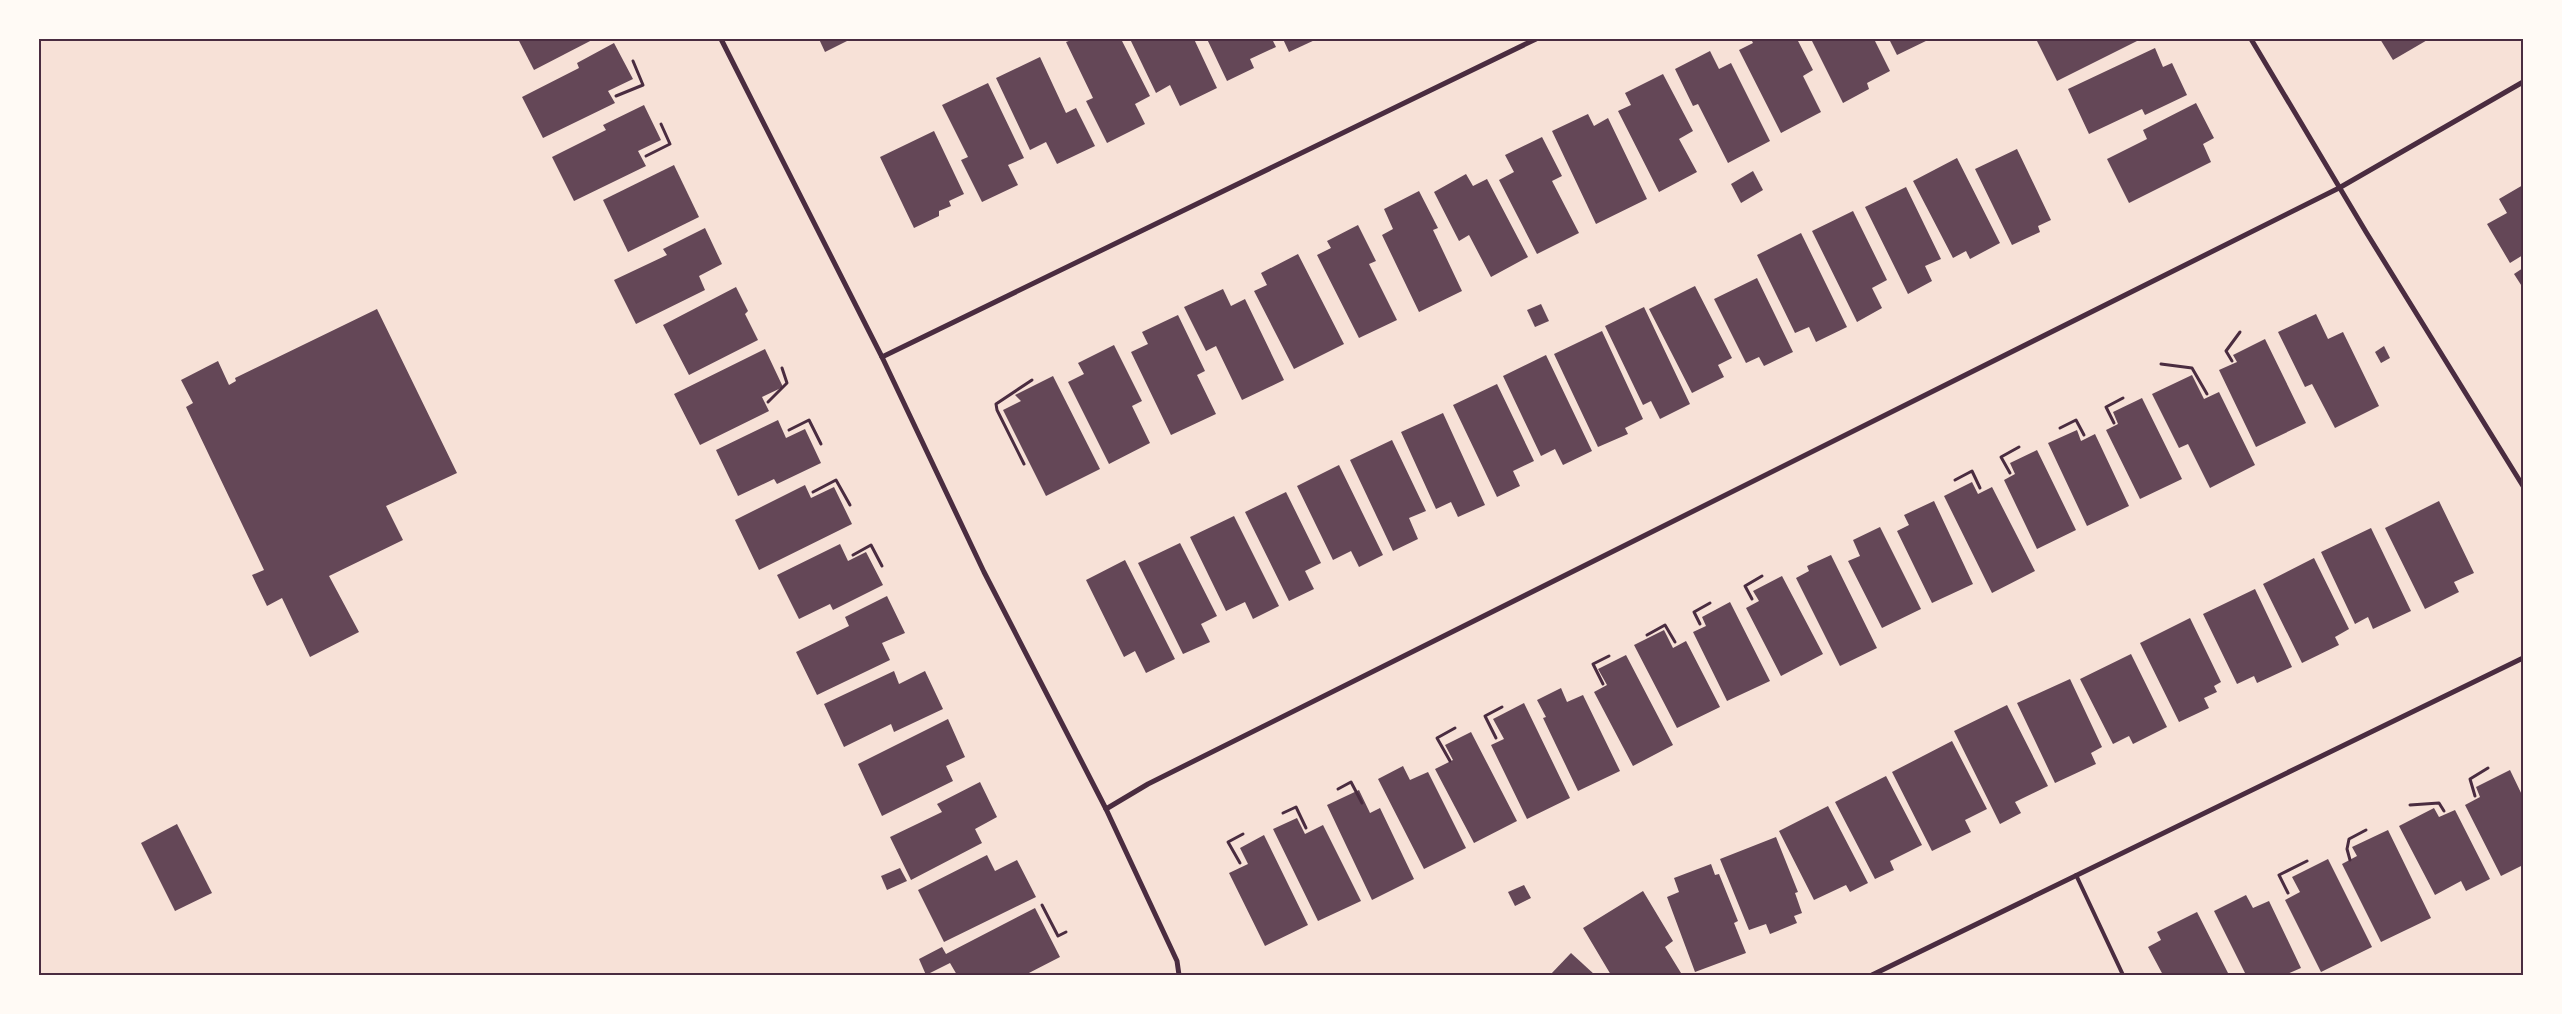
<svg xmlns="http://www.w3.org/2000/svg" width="2562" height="1014" font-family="'Archivo Narrow',sans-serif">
	<rect width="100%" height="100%" fill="#f7e1d7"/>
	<!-- building -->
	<g fill="#644757">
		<polygon points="518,39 594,39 534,70"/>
		<polygon points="819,39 851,39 825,52"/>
		<polygon points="1074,39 1121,39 1150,96 1135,104 1145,124 1107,143 1086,101 1093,98 1066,42"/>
		<polygon points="1130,39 1194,39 1217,88 1180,106 1170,85 1156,93"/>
		<polygon points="1207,39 1272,39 1276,47 1250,59 1254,68 1227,81"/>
		<polygon points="1283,39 1317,39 1289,52"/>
		<polygon points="1751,39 1797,39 1813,70 1803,76 1821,112 1781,133 1739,50 1753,43"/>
		<polygon points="1811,39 1874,39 1890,71 1867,83 1869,89 1843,103"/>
		<polygon points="1889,39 1930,39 1897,55"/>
		<polygon points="2041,39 2141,39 2057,81 2037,41"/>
		<polygon points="2380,39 2429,39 2393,60"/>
		<polygon points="614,43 633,79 608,91 615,103 543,138 522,97 579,68 577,63"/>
		<polygon points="2155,48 2163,67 2172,63 2187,95 2145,115 2142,109 2089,134 2068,89"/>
		<polygon points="1710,51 1719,69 1731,63 1770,141 1728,163 1698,104 1693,106 1675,69"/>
		<polygon points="1040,57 1066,113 1076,108 1095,146 1057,164 1046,142 1030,150 996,78"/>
		<polygon points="1663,74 1693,131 1679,139 1697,172 1659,192 1618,111 1631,105 1625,93"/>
		<polygon points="988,83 1024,158 1008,165 1018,185 982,202 961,160 968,157 942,105"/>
		<polygon points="2196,103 2214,138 2203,144 2211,162 2129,203 2107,159 2147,139 2143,130"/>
		<polygon points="644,105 661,140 638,151 646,166 574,201 552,157 606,130 603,125"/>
		<polygon points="1588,114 1594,126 1608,118 1647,199 1596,224 1552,131"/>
		<polygon points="934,131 964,194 949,201 951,206 939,211 939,216 914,228 880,157"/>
		<polygon points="1542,137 1562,176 1552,181 1579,233 1537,254 1499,180 1514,172 1505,155"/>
		<polygon points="2017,149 2051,220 2038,226 2040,232 2012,245 1975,169"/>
		<polygon points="1957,158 2000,243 1970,259 1966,251 1953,258 1913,181"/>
		<polygon points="674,165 699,217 628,252 603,200"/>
		<polygon points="1753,171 1763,190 1741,203 1731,184"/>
		<polygon points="1466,174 1473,186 1487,179 1528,257 1491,277 1469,235 1459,241 1434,192"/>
		<polygon points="2523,185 2523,255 2510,263 2487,224 2507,213 2499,199"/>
		<polygon points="1906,187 1941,259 1925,266 1932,281 1908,294 1865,207"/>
		<polygon points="1419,191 1438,228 1433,230 1462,291 1419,312 1382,235 1393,229 1384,209"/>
		<polygon points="1853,211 1887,280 1872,288 1882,308 1857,322 1812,231"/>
		<polygon points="1358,225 1376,261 1369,264 1397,320 1359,338 1317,255 1331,248 1327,241"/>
		<polygon points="705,228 722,264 699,276 705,290 636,324 614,280 667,255 663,249"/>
		<polygon points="1801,233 1847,327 1816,342 1809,327 1795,333 1757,255"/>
		<polygon points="1298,254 1344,344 1294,369 1254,291 1267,285 1261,273"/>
		<polygon points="2523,268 2523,288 2514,274"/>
		<polygon points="1757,278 1793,352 1764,366 1759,357 1746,363 1714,299"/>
		<polygon points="1695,286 1732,358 1718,365 1724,377 1692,393 1649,309"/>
		<polygon points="736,287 748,311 745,314 758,340 689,375 663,325"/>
		<polygon points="1223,289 1231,306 1245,299 1284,380 1242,400 1216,346 1206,351 1184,307"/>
		<polygon points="1541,304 1549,321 1535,327 1527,310"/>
		<polygon points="1644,307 1690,404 1660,419 1651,401 1643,405 1605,326"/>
		<polygon points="377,309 457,473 386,506 403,540 329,576 359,632 310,657 282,598 267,606 252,575 264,570 186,407 193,403 181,380 218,361 229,385 236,381 235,378"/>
		<polygon points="2316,314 2328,339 2343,332 2379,406 2335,428 2312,384 2305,387 2278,332"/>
		<polygon points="1178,315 1205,371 1197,375 1216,414 1171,435 1131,352 1148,344 1142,332"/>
		<polygon points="1602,331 1643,419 1625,428 1628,434 1598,447 1554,354"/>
		<polygon points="2265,339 2306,423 2256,447 2219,370 2237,362 2233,355"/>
		<polygon points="1114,345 1142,401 1132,406 1150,443 1109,464 1068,382 1084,374 1078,363"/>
		<polygon points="2384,346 2390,358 2381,363 2375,352"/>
		<polygon points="765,349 783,387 762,397 769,411 700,445 674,394"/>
		<polygon points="1546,355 1592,451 1563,465 1555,449 1541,456 1503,376"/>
		<polygon points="2192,375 2204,399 2219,392 2255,465 2210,488 2188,444 2179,448 2152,394"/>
		<polygon points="1053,376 1100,469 1046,496 1003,410 1021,401 1015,395"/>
		<polygon points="1497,384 1534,461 1513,471 1520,486 1497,497 1453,405"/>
		<polygon points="2142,398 2182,479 2140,499 2106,430 2118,424 2113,412"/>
		<polygon points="1443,413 1485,505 1458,517 1451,502 1436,509 1401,432"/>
		<polygon points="778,420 786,438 805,429 821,463 777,484 774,479 738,496 716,450"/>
		<polygon points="2077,430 2081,441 2095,434 2129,506 2087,526 2048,443"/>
		<polygon points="1392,440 1426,511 1409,518 1418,539 1393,551 1350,460"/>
		<polygon points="2037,450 2076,530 2037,549 2004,480 2015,474 2010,463"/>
		<polygon points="1339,465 1383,555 1359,567 1351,551 1333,560 1297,486"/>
		<polygon points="1972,482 1978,494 1992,487 2035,571 1992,593 1944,496"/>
		<polygon points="805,485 811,498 834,487 852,524 759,570 735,520"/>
		<polygon points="1286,492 1321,563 1305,571 1314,589 1289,601 1245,512"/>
		<polygon points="1934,501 1973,584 1932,603 1897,531 1909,525 1904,515"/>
		<polygon points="2439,501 2474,573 2454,582 2459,592 2425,609 2385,528"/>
		<polygon points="1234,516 1279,606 1253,619 1245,602 1226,611 1190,537"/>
		<polygon points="1880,527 1921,609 1882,628 1848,561 1860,556 1853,540"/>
		<polygon points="2371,528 2411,611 2373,629 2368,617 2355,624 2321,552"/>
		<polygon points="1180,543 1217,616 1201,624 1210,642 1183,654 1138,563"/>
		<polygon points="840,544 848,561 866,552 883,585 833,610 830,604 799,619 777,575"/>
		<polygon points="1831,555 1877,648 1840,666 1796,578 1809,571 1807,566"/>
		<polygon points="2314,558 2349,629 2335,637 2339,645 2302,663 2263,584"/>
		<polygon points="1125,560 1175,659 1146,673 1135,651 1124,657 1086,580"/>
		<polygon points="1782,576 1823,654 1781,676 1746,608 1759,601 1753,591"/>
		<polygon points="2255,589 2292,667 2257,683 2254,676 2237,684 2203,614"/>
		<polygon points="887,596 905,633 882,643 890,660 817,695 796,652 849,626 845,617"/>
		<polygon points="1730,602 1770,681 1727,701 1693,632 1706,626 1702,617"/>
		<polygon points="2190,618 2221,682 2214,686 2217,692 2204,698 2209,708 2179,722 2140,643"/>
		<polygon points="1664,630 1673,648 1686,641 1720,707 1677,728 1634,645"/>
		<polygon points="2131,654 2167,727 2133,744 2129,736 2113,744 2080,679"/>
		<polygon points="1626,655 1673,745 1633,766 1594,692 1607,685 1598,669"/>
		<polygon points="894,671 899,684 925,671 943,709 894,732 891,724 844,747 824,704"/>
		<polygon points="2070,679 2102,747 2091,753 2096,764 2055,783 2017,703"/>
		<polygon points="1561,688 1567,702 1583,695 1620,771 1578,791 1543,718 1546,717 1537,700"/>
		<polygon points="1524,703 1570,798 1527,819 1491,745 1504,739 1493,719"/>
		<polygon points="2007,705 2048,786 2015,802 2021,813 2000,824 1954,731"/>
		<polygon points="948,719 965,757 946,766 953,781 882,816 858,764"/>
		<polygon points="1471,732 1517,821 1474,843 1435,769 1453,760 1445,745"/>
		<polygon points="1952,741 1987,809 1965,820 1971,832 1932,851 1892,772"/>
		<polygon points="1403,766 1410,780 1428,772 1466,848 1424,869 1378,779"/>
		<polygon points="2510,770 2523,797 2523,865 2501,876 2465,805 2480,797 2476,787"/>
		<polygon points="1886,776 1922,845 1890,861 1894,870 1875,879 1835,802"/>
		<polygon points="980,782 997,817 975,829 982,843 911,880 890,837 942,812 937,804"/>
		<polygon points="1359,790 1370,813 1380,808 1414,879 1372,900 1327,805"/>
		<polygon points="1828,806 1868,883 1850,892 1846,885 1814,900 1779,831"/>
		<polygon points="2434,808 2439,817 2455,810 2490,879 2466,891 2461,881 2435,895 2399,826"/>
		<polygon points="1297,818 1305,834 1323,825 1361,901 1318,921 1273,829"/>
		<polygon points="177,824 212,893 175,911 141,843"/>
		<polygon points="2388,830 2431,918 2381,942 2342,864 2357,856 2352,847"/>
		<polygon points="1264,835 1308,925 1265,946 1229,873 1248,864 1240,848"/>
		<polygon points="1776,837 1798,892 1795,893 1802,913 1794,916 1797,923 1770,934 1766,924 1749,930 1720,859"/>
		<polygon points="987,855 995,871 1017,860 1036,897 944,942 918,890"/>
		<polygon points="2328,859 2372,947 2321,972 2285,900 2300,892 2292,877"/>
		<polygon points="1711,864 1715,875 1719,874 1738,921 1734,923 1746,953 1695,972 1667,897 1679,892 1674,878"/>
		<polygon points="900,868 907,881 887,890 881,876"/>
		<polygon points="1524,885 1531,898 1515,906 1508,892"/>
		<polygon points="1643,891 1673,941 1665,947 1681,973 1679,975 1611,975 1583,928"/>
		<polygon points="2246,895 2253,908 2269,901 2301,968 2285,975 2246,975 2214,911"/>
		<polygon points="1035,908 1060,957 1025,975 957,975 950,963 926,975 919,959 942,947 946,954"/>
		<polygon points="2197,912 2229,975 2163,975 2148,947 2161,940 2157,932"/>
		<polygon points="1571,953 1595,975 1550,975"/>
	</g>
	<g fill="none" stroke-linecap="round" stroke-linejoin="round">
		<!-- path -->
		<g stroke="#4a2c40" stroke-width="3">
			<polyline points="616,96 643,85 633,61"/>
			<polyline points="646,156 670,144 661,124"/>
			<polyline points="2232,361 2226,351 2240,332"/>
			<polyline points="2161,364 2192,368 2207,394"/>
			<polyline points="768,402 787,383 782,368"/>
			<polyline points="2114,423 2106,407 2123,398"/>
			<polyline points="2060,428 2076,420 2084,435"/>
			<polyline points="789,430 809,420 821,444"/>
			<polyline points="1024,464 997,410 996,404 1032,380"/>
			<polyline points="2010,473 2001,457 2019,447"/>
			<polyline points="1955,480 1972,471 1980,488"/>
			<polyline points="813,492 836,480 850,505"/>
			<polyline points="853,555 871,545 882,566"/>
			<polyline points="1752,599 1745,586 1762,576"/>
			<polyline points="1700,624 1694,612 1710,603"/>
			<polyline points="1647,635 1665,625 1675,642"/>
			<polyline points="1603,684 1593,664 1609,656"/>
			<polyline points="1496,738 1485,716 1502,707"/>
			<polyline points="1450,761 1437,738 1455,728"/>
			<polyline points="1338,789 1351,782 1362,803"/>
			<polyline points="2475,796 2470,779 2488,768"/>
			<polyline points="2410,805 2439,803 2444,811"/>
			<polyline points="1283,813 1296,807 1306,828"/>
			<polyline points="2350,860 2347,849 2349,839 2366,830"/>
			<polyline points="1240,863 1228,842 1243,834"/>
			<polyline points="2288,893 2279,875 2307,861"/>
			<polyline points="1042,905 1058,936 1066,932"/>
		</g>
		<!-- service -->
		<polyline stroke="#4a2c40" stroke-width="4" points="2076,875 2123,975"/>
		<!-- minor -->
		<g stroke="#4a2c40" stroke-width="5">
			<polyline points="721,39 882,357 984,572 1106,809 1177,961 1179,975"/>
			<polyline points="2251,39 2366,232 2523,486"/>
			<polyline points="882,357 1536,39"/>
			<polyline points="1106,809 1148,784 2339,188 2523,82"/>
			<polyline points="1872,975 2523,658"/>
		</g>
	</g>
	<!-- border -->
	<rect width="2562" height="1014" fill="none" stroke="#fffaf5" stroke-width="80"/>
	<rect x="40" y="40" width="2482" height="934" fill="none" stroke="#4a2c40" stroke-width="2"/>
</svg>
